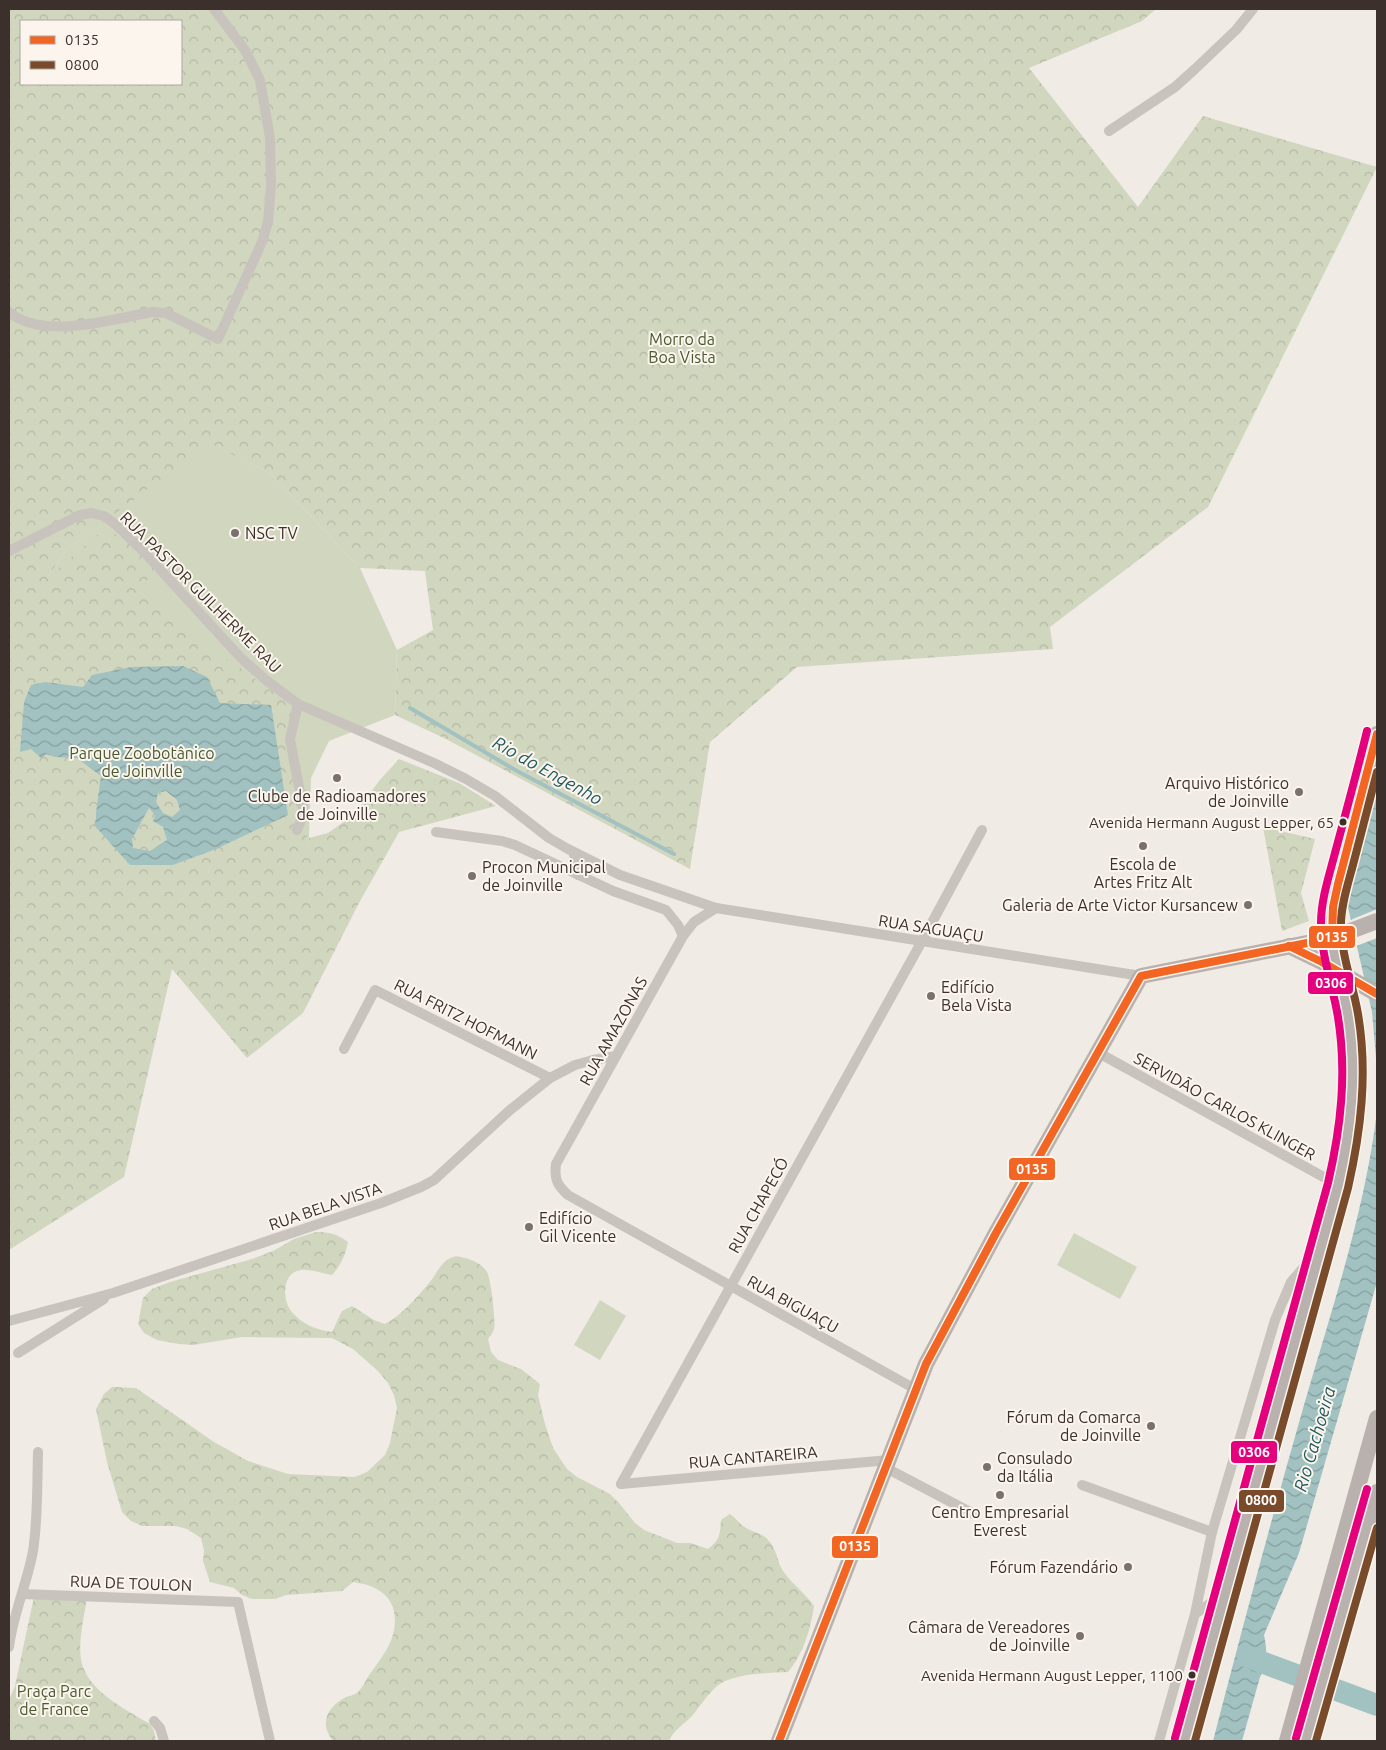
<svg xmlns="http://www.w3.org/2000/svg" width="1386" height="1750" font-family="Ubuntu,sans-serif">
	<defs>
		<pattern id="forest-crowns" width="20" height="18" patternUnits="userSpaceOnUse" patternTransform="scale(1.25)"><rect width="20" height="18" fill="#d1d6bf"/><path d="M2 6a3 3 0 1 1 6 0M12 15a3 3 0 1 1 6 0" fill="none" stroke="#b4b8a4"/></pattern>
		<pattern id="water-waves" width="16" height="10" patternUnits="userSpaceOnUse" patternTransform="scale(1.25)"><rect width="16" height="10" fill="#a1c2c1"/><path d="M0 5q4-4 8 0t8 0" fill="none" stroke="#849e9d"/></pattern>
	</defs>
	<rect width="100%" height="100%" fill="#f0ebe5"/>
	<!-- grass -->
	<g fill="#d1d6bf">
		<polygon points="209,442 271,474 360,568 397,650 395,715 329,741 311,778 309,838 305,856 9,640 14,627 66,550"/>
		<polygon points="1074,1233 1137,1267 1120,1299 1057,1265"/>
		<polygon points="600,1300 626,1316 600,1360 574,1345"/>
	</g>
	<!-- forest -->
	<g fill="url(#forest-crowns)" fill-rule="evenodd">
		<path d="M9,9H1156L1142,21L1029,68L1138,207L1203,116L1377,167L1208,507L1050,627L1053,649L797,667L710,742L690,869L446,739L395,715L397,650L433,630L425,571L360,568L271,474L210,443L66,550L47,578L102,531L124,537L156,568L139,591L175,621L292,706L296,754L307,792V834L306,850L309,838L328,833L355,814L379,781L399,759L459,783L496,806L399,832L360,901L303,1013L247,1058L172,969L124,1177L9,1250ZM21,21H181V84H21Z"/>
		<polygon points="1263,827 1315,839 1301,893 1309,921 1282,931"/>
		<path d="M316,1232C329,1232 337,1234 348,1242C345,1256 341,1265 332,1275C322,1273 311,1269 301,1270C282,1272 282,1299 291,1311C301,1324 317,1330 332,1332L342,1311L352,1306L374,1320L385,1324C402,1315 417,1297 430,1282C437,1273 442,1260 453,1257C457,1256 461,1257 465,1258C473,1260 482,1264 487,1272C491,1279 496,1322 494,1329C493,1333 490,1336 488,1339L491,1352L498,1360L521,1369L540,1384L538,1395L545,1424L553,1448L567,1469L577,1477L610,1494L619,1503L635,1523L644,1530L677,1543H690L708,1549C720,1540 720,1534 721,1520L730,1514C736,1518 741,1526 748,1529C755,1533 762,1533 768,1540C777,1549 777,1562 783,1571C792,1584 805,1593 814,1606C811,1628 803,1655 788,1672C769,1673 733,1673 717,1686C708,1694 700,1706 692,1716C684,1724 674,1730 669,1741H333C327,1733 324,1726 327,1716C330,1708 338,1701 346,1697C349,1696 354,1695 357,1693C363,1688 367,1677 372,1671C379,1661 388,1650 392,1638C402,1605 386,1586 353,1582L342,1591L286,1595L275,1599H252L242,1595L234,1588L210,1582L203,1561L204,1550L201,1538L187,1529L176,1526H142L131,1521L122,1512L107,1462L96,1409L104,1394L112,1387L136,1388L214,1442L248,1461L288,1474L355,1477L367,1472L385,1455L390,1443L397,1408L394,1395L388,1383L378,1371L353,1349L332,1338L242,1337L193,1345L179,1344L157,1340L144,1333L138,1324L143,1298L152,1289L170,1282L252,1259L273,1251L294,1239Z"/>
		<path d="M34,1597L87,1598C84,1617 78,1641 81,1660C87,1691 125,1709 150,1724L154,1731L156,1741H9V1700L15,1686Z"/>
	</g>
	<!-- water -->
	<g fill="url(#water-waves)" fill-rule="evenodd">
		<path d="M183,666L207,677L220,703L271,705L288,815L216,849L173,865H130L94,825L96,819V813L101,776L77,758L55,757L46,754L42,759L31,749L20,752L24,702L31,685L45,682L83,687L92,675L131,667ZM166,791L177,800L180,810L172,817L163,813L156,802L158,793ZM149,808L155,815L153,821L163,827L167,840L150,851L133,848L132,839Z"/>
		<polygon points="1377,765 1377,1070 1372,1012 1344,890 1345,876"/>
		<path d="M1377,1111V1282L1299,1553L1264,1635C1267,1648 1268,1665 1260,1677L1242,1741H1213C1242,1629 1272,1517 1304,1405C1332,1308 1365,1212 1377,1111Z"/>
	</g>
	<!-- pier -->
	<polygon fill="#f0ebe5" points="1377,909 1377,938 1354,947 1348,921"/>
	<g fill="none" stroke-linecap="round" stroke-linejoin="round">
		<!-- stream -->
		<polyline stroke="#a1c2c1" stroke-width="4" points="410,708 517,771 674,854"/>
		<!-- river -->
		<polyline stroke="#a1c2c1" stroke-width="22" points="1248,1657 1377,1705"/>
		<!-- street -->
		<g stroke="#c9c3be" stroke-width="10">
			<polyline points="1109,131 1175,87 1195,69 1236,30 1253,9"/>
			<path d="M9,312C43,341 112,319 152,312L166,313L218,339L262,242L268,222L271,185L270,138L260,80L245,50L214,9"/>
			<polyline points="9,551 80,515 91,513 104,516 115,524 145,553 241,658 266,680 298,704 434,763 466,779 495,796 549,838 568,849 620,875 716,908 1141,976"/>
			<polyline points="297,830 303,816 303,808 290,739 298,704"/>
			<polyline points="436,832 502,841 515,845 613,891 666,910 678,925 683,936"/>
			<polyline points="573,852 577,863 578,875"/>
			<path d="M716,908L694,922L683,936L556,1164C554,1179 557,1185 568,1195L915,1389"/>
			<polyline points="344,1049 375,990 550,1078"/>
			<polyline points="1097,1052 1338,1185"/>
			<polyline points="9,1321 113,1293 381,1203 421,1187 434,1180 510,1110 550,1078 575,1065 593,1060 616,1056"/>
			<polyline points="18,1353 104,1299"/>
			<polyline points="886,1468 974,1514"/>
			<polyline points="621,1484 922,941 982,830"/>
			<polyline points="621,1484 889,1460"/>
			<polyline points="1082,1485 1212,1532"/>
			<polyline points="22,1594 238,1602 270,1741"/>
			<polyline points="1195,1614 1226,1592"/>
			<path d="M9,1647C13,1614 27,1584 33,1551C38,1519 37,1485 38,1452"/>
			<polyline points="154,1721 160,1728 164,1741"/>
			<polyline points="1159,1741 1195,1614 1212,1532 1275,1320 1291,1282 1318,1251"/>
		</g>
		<!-- primary -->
		<g stroke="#b8b1ad" stroke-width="16">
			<polyline points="1289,946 1322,962 1377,994"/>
			<polyline points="779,1741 926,1364 996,1233 1141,976 1332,938 1377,921"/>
			<path d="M1185,1741L1338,1185C1353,1124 1358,1079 1348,1016C1343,985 1330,954 1331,922C1333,897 1341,872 1347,848C1357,810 1367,772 1377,734"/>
			<polyline points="1287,1741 1377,1418"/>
			<polyline points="1306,1741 1377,1492"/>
		</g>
		<defs>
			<g id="bus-1">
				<polyline points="1289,946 1322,962 1377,994"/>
				<polyline points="779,1741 926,1364 996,1233 1141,976 1332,938 1333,907 1338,884 1377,734"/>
			</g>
			<g id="bus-2">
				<path d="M1195,1741L1348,1188C1361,1130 1368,1073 1358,1014C1353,984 1341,955 1341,924C1341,903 1349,881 1354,861C1362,831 1369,802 1377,772"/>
				<polyline points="1316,1741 1377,1528"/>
			</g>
			<g id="bus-3">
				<path d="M1175,1738L1328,1183C1341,1127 1347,1073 1338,1017C1333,986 1321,956 1321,923C1321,900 1329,876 1335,853C1346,812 1357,772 1367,731"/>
				<polyline points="1296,1738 1367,1489"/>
			</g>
		</defs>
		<!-- bus-1 casing -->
		<use href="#bus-1" stroke="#fbf5ee" stroke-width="11"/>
		<!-- bus-2 casing -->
		<use href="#bus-2" stroke="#fbf5ee" stroke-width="11"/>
		<!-- bus-3 casing -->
		<use href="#bus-3" stroke="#fbf5ee" stroke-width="11"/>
		<!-- bus-1 -->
		<use href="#bus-1" stroke="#f26522" stroke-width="8"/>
		<!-- bus-2 -->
		<use href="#bus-2" stroke="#7a4b2a" stroke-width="8"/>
		<!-- bus-3 -->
		<use href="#bus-3" stroke="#e5007d" stroke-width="8"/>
	</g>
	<!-- markers -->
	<g fill="#7a716c" stroke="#fbf5ee" stroke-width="2">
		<circle cx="235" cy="533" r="5"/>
		<circle cx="337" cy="778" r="5"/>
		<circle cx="1299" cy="792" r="5"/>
		<circle cx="1143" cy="846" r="5"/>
		<circle cx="472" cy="876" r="5"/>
		<circle cx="1248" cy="905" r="5"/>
		<circle cx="931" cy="996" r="5"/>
		<circle cx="529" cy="1227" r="5"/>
		<circle cx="1151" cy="1426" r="5"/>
		<circle cx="987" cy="1467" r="5"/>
		<circle cx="1000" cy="1495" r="5"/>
		<circle cx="1128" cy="1567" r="5"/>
		<circle cx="1080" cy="1636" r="5"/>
	</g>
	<g fill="#3b302b" stroke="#fbf5ee" stroke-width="2">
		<circle cx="1343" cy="822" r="4.5"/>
		<circle cx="1192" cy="1675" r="4.5"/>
	</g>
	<g text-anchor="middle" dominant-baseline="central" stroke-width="4" stroke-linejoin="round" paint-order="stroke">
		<!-- bus labels -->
		<g font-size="15" fill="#3b302b" stroke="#fbf5ee" text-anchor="end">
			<text x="1334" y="822">Avenida Hermann August Lepper, 65</text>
			<text x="1183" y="1675">Avenida Hermann August Lepper, 1100</text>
		</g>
		<!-- park labels -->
		<g font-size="16" fill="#4a5a2e" stroke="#fbf5ee">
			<text x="682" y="339">Morro da<tspan x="682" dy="18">Boa Vista</tspan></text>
			<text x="142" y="753">Parque Zoobotânico<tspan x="142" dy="18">de Joinville</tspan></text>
			<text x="54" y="1691">Praça Parc<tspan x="54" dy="18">de France</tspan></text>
		</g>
		<!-- poi labels -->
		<g font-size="16" fill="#3b302b" stroke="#fbf5ee" text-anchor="start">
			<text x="245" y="533">NSC TV</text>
			<text x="1289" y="783" text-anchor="end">Arquivo Histórico<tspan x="1289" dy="18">de Joinville</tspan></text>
			<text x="337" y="796" text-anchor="middle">Clube de Radioamadores<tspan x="337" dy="18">de Joinville</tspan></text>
			<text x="1143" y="864" text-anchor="middle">Escola de<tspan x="1143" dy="18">Artes Fritz Alt</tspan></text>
			<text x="482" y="867">Procon Municipal<tspan x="482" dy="18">de Joinville</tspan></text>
			<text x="1238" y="905" text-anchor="end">Galeria de Arte Victor Kursancew</text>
			<text x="941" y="987">Edifício<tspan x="941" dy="18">Bela Vista</tspan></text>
			<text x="539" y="1218">Edifício<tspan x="539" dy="18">Gil Vicente</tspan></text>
			<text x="1141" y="1417" text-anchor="end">Fórum da Comarca<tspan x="1141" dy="18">de Joinville</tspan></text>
			<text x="997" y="1458">Consulado<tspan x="997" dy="18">da Itália</tspan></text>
			<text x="1000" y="1512" text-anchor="middle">Centro Empresarial<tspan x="1000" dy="18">Everest</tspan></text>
			<text x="1118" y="1567" text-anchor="end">Fórum Fazendário</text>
			<text x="1070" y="1627" text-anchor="end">Câmara de Vereadores<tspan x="1070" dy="18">de Joinville</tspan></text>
		</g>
		<!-- street labels -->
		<g font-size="16" fill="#3b302b" stroke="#fbf5ee">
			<text transform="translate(201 592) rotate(45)">RUA PASTOR GUILHERME RAU</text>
			<text transform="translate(931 928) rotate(9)">RUA SAGUAÇU</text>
			<text transform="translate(466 1019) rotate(27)">RUA FRITZ HOFMANN</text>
			<text transform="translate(613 1031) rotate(-61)">RUA AMAZONAS</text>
			<text transform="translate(1225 1106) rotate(29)">SERVIDÃO CARLOS KLINGER</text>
			<text transform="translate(758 1205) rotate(-61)">RUA CHAPECÓ</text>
			<text transform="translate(325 1206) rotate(-19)">RUA BELA VISTA</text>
			<text transform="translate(793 1304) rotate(29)">RUA BIGUAÇU</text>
			<text transform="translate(753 1457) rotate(-5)">RUA CANTAREIRA</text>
			<text transform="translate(131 1583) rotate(2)">RUA DE TOULON</text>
		</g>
		<!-- water labels -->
		<g font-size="18" font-style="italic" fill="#1f5a5e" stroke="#fbf5ee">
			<text transform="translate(548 770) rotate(29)">Rio do Engenho</text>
			<text transform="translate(1314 1439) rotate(-74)">Rio Cachoeira</text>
		</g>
	</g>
	<g stroke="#fbf5ee" stroke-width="2">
		<rect x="1308" y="925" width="48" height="24" rx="5" fill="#f26522"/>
		<rect x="1307" y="971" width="47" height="24" rx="5" fill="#e5007d"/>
		<rect x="1008" y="1157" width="48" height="24" rx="5" fill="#f26522"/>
		<rect x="1230" y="1440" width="48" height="24" rx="5" fill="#e5007d"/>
		<rect x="1238" y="1489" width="47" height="24" rx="5" fill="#7a4b2a"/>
		<rect x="831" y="1535" width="48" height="24" rx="5" fill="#f26522"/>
	</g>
	<g font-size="14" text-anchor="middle" font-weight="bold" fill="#fff">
		<text x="1332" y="942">0135</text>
		<text x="1331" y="988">0306</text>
		<text x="1032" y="1174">0135</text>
		<text x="1254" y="1457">0306</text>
		<text x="1261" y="1505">0800</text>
		<text x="855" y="1551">0135</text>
	</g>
	<!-- border -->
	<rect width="1386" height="1750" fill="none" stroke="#3b302b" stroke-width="20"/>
	<!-- legend -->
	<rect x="20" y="20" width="162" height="65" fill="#fbf5ee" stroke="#aea6a0"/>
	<rect x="30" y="36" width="25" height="8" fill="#f26522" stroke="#aea6a0"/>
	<text x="65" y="45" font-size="15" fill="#3b302b">0135</text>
	<rect x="30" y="61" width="25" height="8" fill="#7a4b2a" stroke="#aea6a0"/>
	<text x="65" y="70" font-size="15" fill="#3b302b">0800</text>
</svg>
